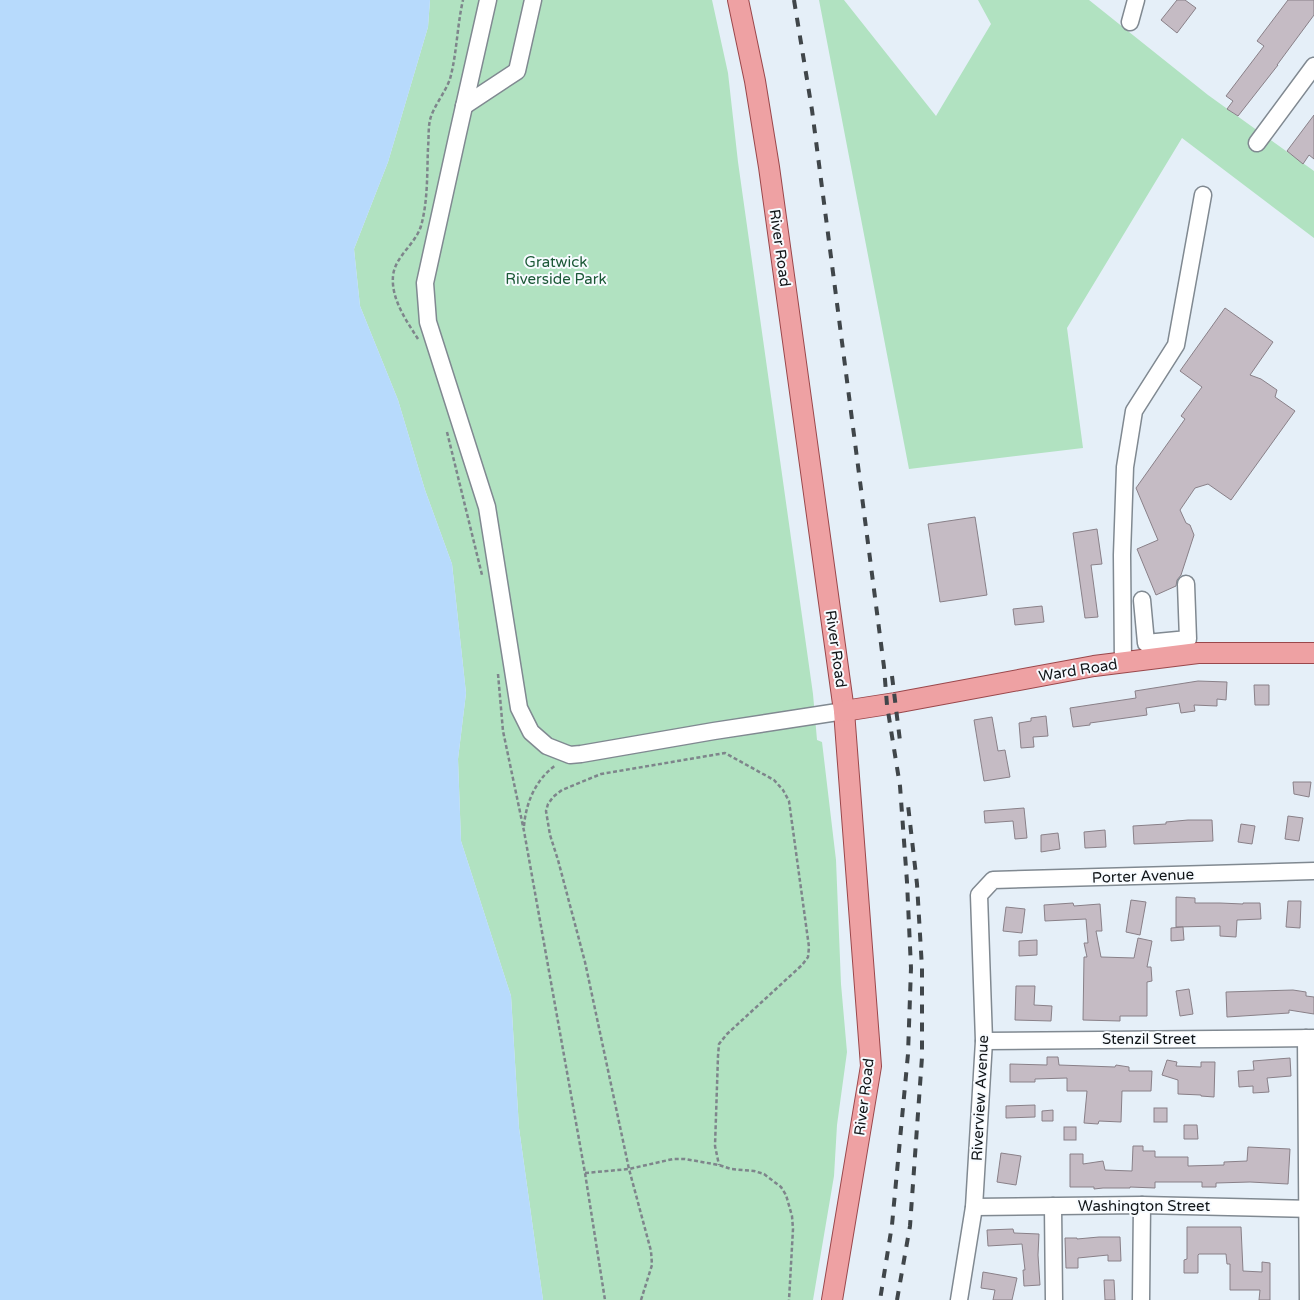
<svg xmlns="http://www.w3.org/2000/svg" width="1314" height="1300" font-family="'Varela Round',sans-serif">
	<rect width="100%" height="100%" fill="#e5eff8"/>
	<!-- green -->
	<g fill="#b1e2c1">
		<polygon points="430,0 712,0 728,73 738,162 813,694 817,740 822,742 836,860 841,984 847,1052 837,1125 834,1176 813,1300 543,1300 519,1128 511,996 461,841 458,759 466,693 452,564 425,490 398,400 360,306 354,249 388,162 428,27"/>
		<polygon points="819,0 844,0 936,116 991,24 978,0 1089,0 1208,95 1314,171 1314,238 1182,138 1067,328 1083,448 909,469"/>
	</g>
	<!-- water -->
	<polygon fill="#b7dafc" points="0,0 430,0 428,27 388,162 354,249 360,306 398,400 425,490 452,564 466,693 458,759 461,841 511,996 519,1128 543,1300 0,1300"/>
	<!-- building -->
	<g fill="#c5bbc4" stroke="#898088">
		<polygon points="1177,0 1185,0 1196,8 1177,33 1161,20"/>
		<polygon points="1288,0 1314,0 1314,15 1277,65 1278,65 1238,116 1227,109 1233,101 1226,96 1264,46 1257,41"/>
		<polygon points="1314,115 1314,159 1309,155 1303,164 1287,151"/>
		<polygon points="1225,308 1273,342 1250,375 1261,379 1277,390 1275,397 1295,411 1231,500 1208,484 1195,488 1180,510 1186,523 1190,525 1194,535 1181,575 1177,580 1176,586 1156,595 1137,549 1158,540 1136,488 1185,419 1181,416 1202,387 1180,371"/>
		<polygon points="975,517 987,595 940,602 928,524"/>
		<polygon points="1097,529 1102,564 1091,565 1098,617 1085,618 1073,533"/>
		<polygon points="1042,606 1044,622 1015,625 1013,609"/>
		<polygon points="1198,681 1227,682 1226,700 1217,699 1217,706 1194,705 1195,711 1181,713 1179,703 1146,708 1147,715 1090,723 1090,725 1073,727 1070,708 1136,698 1135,691"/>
		<polygon points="1254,685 1269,685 1269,705 1255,705"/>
		<polygon points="1046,716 1048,736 1033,737 1034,747 1021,748 1019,723 1031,721 1031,718"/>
		<polygon points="992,717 998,751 1005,750 1010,777 984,781 974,720"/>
		<polygon points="1293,782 1311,782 1309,797 1294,794"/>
		<polygon points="1024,808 1027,838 1015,839 1013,821 985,823 984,811"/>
		<polygon points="1288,816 1303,818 1299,841 1285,839"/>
		<polygon points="1188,820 1212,820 1213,841 1134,844 1133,826 1166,824 1166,822"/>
		<polygon points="1241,824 1255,826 1252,844 1238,842"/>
		<polygon points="1105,830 1106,847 1085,848 1084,832"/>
		<polygon points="1058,833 1060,849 1041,852 1041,835"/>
		<polygon points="1176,897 1195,898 1195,903 1220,903 1243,904 1243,903 1260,903 1261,919 1237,920 1236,937 1220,936 1220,926 1176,927"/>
		<polygon points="1131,900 1146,902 1140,935 1126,932"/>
		<polygon points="1288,901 1301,901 1300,928 1286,927"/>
		<polygon points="1073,903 1074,906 1100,904 1102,931 1096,931 1101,957 1134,958 1138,938 1152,941 1147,967 1151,967 1152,981 1147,982 1147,1016 1120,1016 1120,1021 1083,1020 1084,957 1087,957 1084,943 1088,943 1086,919 1045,921 1044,905"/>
		<polygon points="1006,907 1025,909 1022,933 1003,931"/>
		<polygon points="1183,927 1184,940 1171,941 1171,928"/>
		<polygon points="1037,940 1037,955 1019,956 1019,941"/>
		<polygon points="1016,986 1035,986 1034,1005 1052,1006 1051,1021 1015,1020"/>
		<polygon points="1189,989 1193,1014 1180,1016 1176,991"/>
		<polygon points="1293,990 1306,992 1306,996 1314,997 1314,1014 1289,1010 1289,1013 1227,1017 1226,992"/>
		<polygon points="1047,1057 1058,1057 1059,1065 1115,1067 1116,1065 1129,1067 1129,1071 1152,1071 1151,1091 1122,1091 1121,1122 1099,1121 1098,1124 1084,1123 1087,1091 1067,1091 1067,1078 1035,1079 1035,1082 1010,1082 1010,1064 1047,1065"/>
		<polygon points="1290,1058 1291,1076 1267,1078 1269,1092 1253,1093 1253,1086 1239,1087 1238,1071 1254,1070 1253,1061"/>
		<polygon points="1167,1060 1177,1062 1176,1066 1201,1067 1201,1062 1215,1062 1214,1097 1201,1096 1201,1095 1178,1094 1178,1080 1162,1075"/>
		<polygon points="1035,1105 1035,1117 1006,1118 1006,1106"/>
		<rect x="1154" y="1108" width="13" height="14"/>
		<polygon points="1053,1110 1053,1121 1042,1121 1042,1111"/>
		<polygon points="1184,1125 1197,1125 1198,1139 1184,1139"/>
		<rect x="1064" y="1127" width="12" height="13"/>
		<polygon points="1133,1146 1143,1146 1143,1151 1155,1151 1155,1157 1188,1157 1188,1166 1224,1165 1224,1162 1247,1161 1248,1147 1290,1149 1288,1184 1250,1182 1216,1183 1216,1187 1202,1187 1202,1182 1155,1182 1155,1188 1130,1187 1130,1188 1103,1188 1094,1189 1094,1187 1070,1187 1070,1154 1083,1154 1083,1164 1103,1161 1105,1170 1132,1171"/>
		<polygon points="1001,1153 1021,1156 1016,1185 997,1182"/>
		<polygon points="1187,1227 1241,1227 1243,1271 1262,1272 1262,1262 1270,1263 1270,1300 1259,1300 1260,1290 1230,1290 1230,1264 1227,1264 1226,1254 1199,1254 1198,1255 1198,1273 1184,1273 1184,1260 1187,1259"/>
		<polygon points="1013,1229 1014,1233 1039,1234 1038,1255 1040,1285 1024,1286 1023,1270 1025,1270 1022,1244 988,1246 987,1230"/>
		<polygon points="1099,1237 1120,1237 1121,1261 1108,1261 1108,1255 1078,1258 1078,1268 1066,1268 1065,1238 1077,1238 1077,1239"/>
		<polygon points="983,1272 1017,1278 1012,1300 993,1300 995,1290 981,1288"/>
		<polygon points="1104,1280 1114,1280 1115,1300 1105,1300"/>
	</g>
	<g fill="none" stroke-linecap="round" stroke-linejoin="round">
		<defs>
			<g id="minor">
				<polyline points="488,0 458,133 425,283 428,322 487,507 519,708 531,732 547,746 570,755 581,754 714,731 844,711"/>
				<polyline points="1130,22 1136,0"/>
				<polyline points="464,106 517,71 533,0"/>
				<polyline points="1257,143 1314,66"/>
				<polyline points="1142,600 1146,643 1188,639 1186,584"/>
				<polyline points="1123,663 1122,555 1125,467 1134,411 1176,345 1203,195"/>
				<polyline points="1306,1038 1308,1300"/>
				<polyline points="984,1041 1314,1038"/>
				<polyline points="1053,1206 1054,1300"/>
				<polyline points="974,1207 1142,1205 1314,1209"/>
				<polyline points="959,1300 974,1207 984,1041 979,895 993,880 1314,871"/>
				<polyline points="1141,1300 1142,1205"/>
			</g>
			<g id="major">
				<polyline points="738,0 755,81 769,167 844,711 871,1066 832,1300"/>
				<polyline points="844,711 895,703 1094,666 1198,653 1314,653"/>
			</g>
		</defs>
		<!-- minor casing -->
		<use href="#minor" stroke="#808991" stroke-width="19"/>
		<!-- major casing -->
		<use href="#major" stroke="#9a474b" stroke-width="22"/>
		<!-- path -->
		<g stroke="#7e858b" stroke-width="2.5" stroke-dasharray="4 2.5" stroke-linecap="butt">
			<path d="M418,339C406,320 391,299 393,276C395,256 415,245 421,226C428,201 427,173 428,147C429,138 428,129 430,120C433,107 445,93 450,79C457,53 457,26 463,0"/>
			<polyline points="447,432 482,575"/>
			<polyline points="498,674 503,731 524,831 585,1173 605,1300"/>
			<path d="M524,826C526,802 536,779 556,765"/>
			<polyline points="585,1173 629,1169 673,1159 685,1159 719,1165 731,1169 754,1171 764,1174 781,1187 786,1195 792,1216 793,1229 789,1300"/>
			<polyline points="641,1300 652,1265 651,1251 629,1169 585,962 558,860 550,835 546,811 548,804 553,797 562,790 601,774 725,753 774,780 783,790 789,801 809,947 808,957 802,965 727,1034 719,1044 718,1056 715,1146 719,1165"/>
		</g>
		<!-- minor -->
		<use href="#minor" stroke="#fff" stroke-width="16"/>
		<!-- major -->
		<use href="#major" stroke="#eea1a3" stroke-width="20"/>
		<!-- rail -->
		<g stroke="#40464a" stroke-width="4" stroke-dasharray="9 9" stroke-linecap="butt">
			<polyline points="794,0 812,110 884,667 887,705 900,786 907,882 911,968 908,1054 892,1225 880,1300"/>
			<polyline points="892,676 900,741"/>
			<polyline points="897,1300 910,1226 922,1057 922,968 917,884 908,805"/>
		</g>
	</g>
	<g text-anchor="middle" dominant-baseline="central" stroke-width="4" stroke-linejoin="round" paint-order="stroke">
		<!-- street labels -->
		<g font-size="15" fill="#111518" stroke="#f7fbff">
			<text transform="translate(780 248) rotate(82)">River Road</text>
			<text transform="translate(836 649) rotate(82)">River Road</text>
			<text transform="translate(1078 670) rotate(-9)">Ward Road</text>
			<text transform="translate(1143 876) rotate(-2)">Porter Avenue</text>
			<text x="1149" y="1039">Stenzil Street</text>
			<text transform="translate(864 1097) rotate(-83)">River Road</text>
			<text transform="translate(980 1098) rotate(-87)">Riverview Avenue</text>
			<text x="1144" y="1206">Washington Street</text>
		</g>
		<!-- park labels -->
		<g font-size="15" fill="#1b5836" stroke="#f7fbff">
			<text x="556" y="262">Gratwick<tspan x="556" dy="17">Riverside Park</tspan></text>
		</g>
	</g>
</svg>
